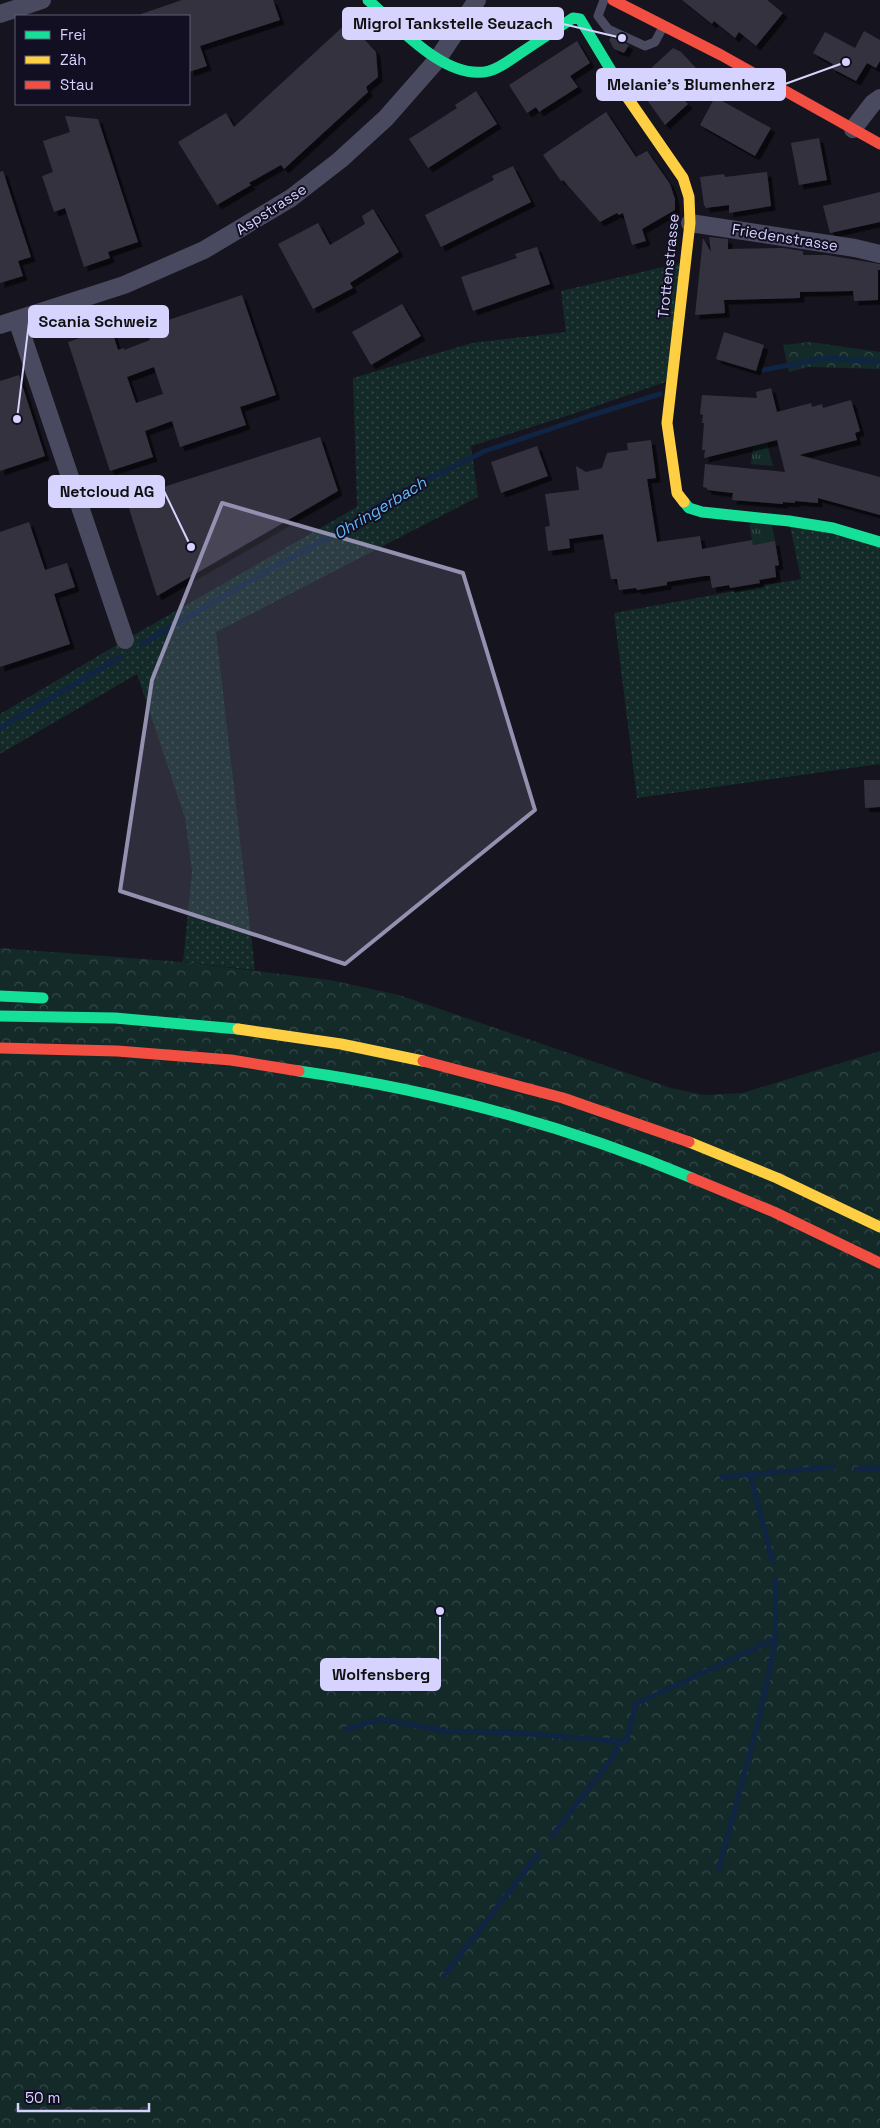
<svg xmlns="http://www.w3.org/2000/svg" width="880" height="2128" font-family="'Space Grotesk',sans-serif">
	<defs>
		<pattern id="grass-dots" width="8" height="8" patternUnits="userSpaceOnUse" patternTransform="scale(1.25)"><rect width="8" height="8" fill="#132a29"/><path d="M2 2h.1M6 6h.1" fill="none" stroke="#354849" stroke-width="1.8" stroke-linecap="round"/></pattern>
		<pattern id="forest-crowns" width="20" height="18" patternUnits="userSpaceOnUse" patternTransform="scale(1.25)"><rect width="20" height="18" fill="#132a29"/><path d="M2 6a3 3 0 1 1 6 0M12 15a3 3 0 1 1 6 0" fill="none" stroke="#354849"/></pattern>
		<pattern id="park-tufts" width="24" height="20" patternUnits="userSpaceOnUse" patternTransform="scale(1.25)"><rect width="24" height="20" fill="#132a29"/><path d="M3 7l-1-3M5 7V3M7 7l1-3M15 17l-1-3M17 17v-4M19 17l1-3" fill="none" stroke="#354849"/></pattern>
		<filter id="shadow"><feDropShadow dx="4.5" dy="4.5" stdDeviation="0" flood-color="#0009"/></filter>
	</defs>
	<rect width="100%" height="100%" fill="#16141e"/>
	<!-- grass -->
	<g fill="url(#grass-dots)">
		<polygon points="684,262 671,380 576,413 471,446 478,497 216,632 255,970 183,962 192,871 185,818 137,674 0,754 0,714 125,640 357,507 353,378 472,343 566,332 561,291"/>
		<polygon points="789,521 880,542 880,764 637,798 614,613 801,579"/>
	</g>
	<!-- forest -->
	<g fill="url(#forest-crowns)">
		<polygon points="810,342 880,352 880,369 809,367 789,372 783,345"/>
		<polygon points="0,948 183,962 330,980 399,995 671,1088 704,1095 742,1093 880,1051 880,2128 0,2128"/>
	</g>
	<!-- park -->
	<g fill="url(#park-tufts)">
		<polygon points="767,443 773,466 751,464 753,446"/>
		<polygon points="749,524 772,524 775,541 753,545"/>
	</g>
	<g fill="none" stroke-linecap="round" stroke-linejoin="round">
		<!-- stream -->
		<g stroke="#102443" stroke-width="5">
			<polyline points="763,370 827,358 880,362"/>
			<polyline points="142,644 272,568 354,524 380,504 420,483 485,451 589,416 660,394"/>
			<polyline points="0,728 120,657"/>
			<polyline points="856,1469 880,1468"/>
			<polyline points="750,1474 773,1562"/>
			<polyline points="722,1477 834,1467"/>
			<polyline points="347,1729 381,1719 446,1731 517,1733 626,1742 636,1704 775,1639"/>
			<polyline points="552,1836 615,1754 619,1741"/>
			<polyline points="719,1868 759,1719 775,1643 776,1580"/>
			<polyline points="444,1976 538,1854"/>
		</g>
	</g>
	<!-- building -->
	<g fill="#343241" fill-rule="evenodd" filter="url(#shadow)">
		<polygon points="182,0 273,0 280,20 200,46 207,66 189,72 189,16 142,16 141,14"/>
		<polygon points="682,0 767,0 783,13 756,46 739,32 735,38 714,21 712,24"/>
		<polygon points="348,22 376,52 378,77 366,87 368,92 284,169 281,165 249,183 251,185 217,205 178,142 226,113 234,127"/>
		<polygon points="864,31 880,40 880,61 876,68 867,63 856,81 831,68 833,64 813,53 825,32 855,48"/>
		<polygon points="611,37 629,45 624,53 614,49 609,40"/>
		<polygon points="577,41 590,63 570,76 578,87 539,112 536,107 527,113 509,85"/>
		<polygon points="673,48 681,52 698,70 676,92 688,104 665,125 635,83"/>
		<polygon points="476,91 497,124 428,168 409,139 457,108 455,105"/>
		<polygon points="715,97 771,128 755,156 700,125"/>
		<polygon points="606,112 636,157 647,151 670,184 675,199 675,210 642,229 646,241 632,245 623,213 619,215 617,213 600,222 563,180 561,181 543,155"/>
		<polygon points="65,116 98,119 138,242 108,252 110,258 84,267 65,208 54,212 42,176 53,172 43,141 70,132"/>
		<polygon points="819,138 827,180 799,185 791,143"/>
		<polygon points="513,166 531,202 441,247 425,215 494,180 492,176"/>
		<polygon points="3,171 31,257 18,261 23,276 0,283 0,172"/>
		<polygon points="767,172 771,206 729,213 729,205 706,208 704,205 700,177 724,174 725,177"/>
		<polygon points="880,192 880,222 830,233 823,206"/>
		<polygon points="373,209 399,252 350,283 353,288 313,309 278,244 318,223 330,245 365,224 362,216"/>
		<polygon points="709,237 728,239 728,249 783,248 803,251 803,255 827,255 880,264 880,270 878,270 878,300 854,301 853,291 800,292 800,298 724,300 725,313 695,315 703,238 711,252"/>
		<polygon points="537,247 550,284 473,311 461,277 517,258 515,254"/>
		<path d="M242,295L276,395L240,407L246,425L180,447L172,421L145,431L153,457L110,471L68,342L111,328L118,350L124,348V350L150,340L145,328ZM154,367L163,394L136,403L127,377Z"/>
		<polygon points="402,304 421,336 371,365 352,332"/>
		<polygon points="724,332 764,345 756,371 716,359"/>
		<polygon points="19,375 45,456 0,471 0,381"/>
		<polygon points="771,388 777,412 811,403 812,407 822,404 823,408 851,400 860,431 855,433 857,440 799,455 880,477 880,515 818,498 818,503 795,501 795,503 783,502 783,504 732,500 733,493 707,490 707,488 703,487 705,464 785,472 777,440 704,458 705,450 702,450 704,423 702,423 703,415 700,414 702,395 757,398 756,392"/>
		<polygon points="320,437 338,491 157,596 126,499"/>
		<polygon points="651,440 656,478 647,479 657,542 700,536 702,549 752,540 753,545 775,541 779,565 775,566 776,577 759,580 760,583 730,588 729,585 712,588 710,576 704,576 667,582 667,585 637,590 636,588 619,590 617,579 611,579 603,534 569,539 570,548 548,551 545,527 550,526 545,494 579,490 576,466 586,472 602,468 607,453 628,450 627,443"/>
		<polygon points="537,446 548,476 501,493 491,462"/>
		<polygon points="29,522 45,570 67,563 75,587 54,594 70,644 0,667 0,532"/>
		<polygon points="864,780 880,780 880,807 865,808"/>
	</g>
	<g fill="none" stroke-linecap="round" stroke-linejoin="round">
		<!-- lane -->
		<polyline stroke="#49495f" stroke-width="9" points="604,0 598,16 608,29 645,46 655,42 663,27"/>
		<!-- street -->
		<g stroke="#49495f" stroke-width="18">
			<polyline points="0,14 42,0"/>
			<polyline points="853,129 873,103 880,98"/>
			<polyline points="690,223 855,248 880,254"/>
			<polyline points="17,320 125,640"/>
			<polyline points="0,325 124,285 204,250 291,198 340,160 386,118 437,60 477,0"/>
		</g>
		<!-- fast -->
		<g stroke="#16e098" stroke-width="11">
			<path d="M368,0C397,25 446,82 489,71C500,68 510,60 519,54C537,42 555,30 573,18L580,19L627,97"/>
			<polyline points="684,502 689,508 702,512 789,521 833,528 880,542"/>
			<polyline points="0,996 43,998"/>
			<polyline points="0,1016 115,1018 238,1029"/>
			<path d="M299,1071C432,1090 567,1126 692,1178"/>
		</g>
		<!-- slow -->
		<g stroke="#ffcf43" stroke-width="11">
			<polyline points="627,97 683,178 689,197 690,223 667,423 677,493 684,502"/>
			<polyline points="238,1029 341,1044 423,1061"/>
			<polyline points="689,1142 777,1178 880,1227"/>
		</g>
		<!-- jam -->
		<g stroke="#f24e42" stroke-width="11">
			<polyline points="613,0 721,55 880,144"/>
			<polyline points="0,1048 117,1051 231,1060 299,1071"/>
			<polyline points="423,1061 563,1098 689,1142"/>
			<polyline points="692,1178 774,1212 880,1263"/>
		</g>
	</g>
	<!-- marked area -->
	<path fill="#9390b0" fill-opacity="0.2" stroke="#9390b0" stroke-width="4" stroke-linejoin="round" d="M222,503L463,573L535,810L345,964L120,891L152,680Z"/>
	<g text-anchor="middle" dominant-baseline="central" stroke-width="4" stroke-linejoin="round" paint-order="stroke">
		<!-- street labels -->
		<g font-size="15" fill="#d6d3fe" stroke="#120f23">
			<text transform="translate(271 209) rotate(-33)">Aspstrasse</text>
			<text transform="translate(785 237) rotate(9)">Friedenstrasse</text>
			<text transform="translate(668 266) rotate(-84)">Trottenstrasse</text>
		</g>
		<!-- water labels -->
		<g font-size="16" font-style="italic" fill="#64bafa" stroke="#120f23">
			<text transform="translate(380 508) rotate(-31)">Ohringerbach</text>
		</g>
	</g>
	<!-- callouts -->
	<path fill="none" stroke="#d6d3fe" stroke-width="2" d="M622 38L563 24M846 62L785 84M17 419L29 322M191 547L164 491M440 1611L440 1674"/>
	<g fill="#d6d3fe" stroke="#120f23" stroke-width="2">
		<circle cx="622" cy="38" r="5"/>
		<circle cx="846" cy="62" r="5"/>
		<circle cx="17" cy="419" r="5"/>
		<circle cx="191" cy="547" r="5"/>
		<circle cx="440" cy="1611" r="5"/>
	</g>
	<g fill="#d6d3fe" stroke="#d6d3fe" stroke-width="2">
		<rect x="343" y="8" width="220" height="31" rx="5"/>
		<rect x="597" y="69" width="188" height="31" rx="5"/>
		<rect x="29" y="306" width="139" height="31" rx="5"/>
		<rect x="49" y="476" width="115" height="31" rx="5"/>
		<rect x="321" y="1659" width="119" height="31" rx="5"/>
	</g>
	<g font-size="16" text-anchor="middle" font-weight="bold" fill="#111">
		<text x="453" y="29">Migrol Tankstelle Seuzach</text>
		<text x="691" y="90">Melanie’s Blumenherz</text>
		<text x="98" y="327">Scania Schweiz</text>
		<text x="107" y="497">Netcloud AG</text>
		<text x="381" y="1680">Wolfensberg</text>
	</g>
	<!-- legend -->
	<rect x="15" y="15" width="175" height="90" fill="#120f23" stroke="#605d7b"/>
	<rect x="25" y="31" width="25" height="8" fill="#16e098" stroke="#605d7b"/>
	<text x="60" y="40" font-size="15" fill="#d6d3fe">Frei</text>
	<rect x="25" y="56" width="25" height="8" fill="#ffcf43" stroke="#605d7b"/>
	<text x="60" y="65" font-size="15" fill="#d6d3fe">Zäh</text>
	<rect x="25" y="81" width="25" height="8" fill="#f24e42" stroke="#605d7b"/>
	<text x="60" y="90" font-size="15" fill="#d6d3fe">Stau</text>
	<!-- scale -->
	<path d="M18 2103v8h131v-8" fill="none" stroke="#d6d3fe" stroke-width="2.5"/>
	<text x="25" y="2103" font-size="15" fill="#d6d3fe" stroke="#120f23" stroke-width="4" paint-order="stroke">50 m</text>
</svg>
